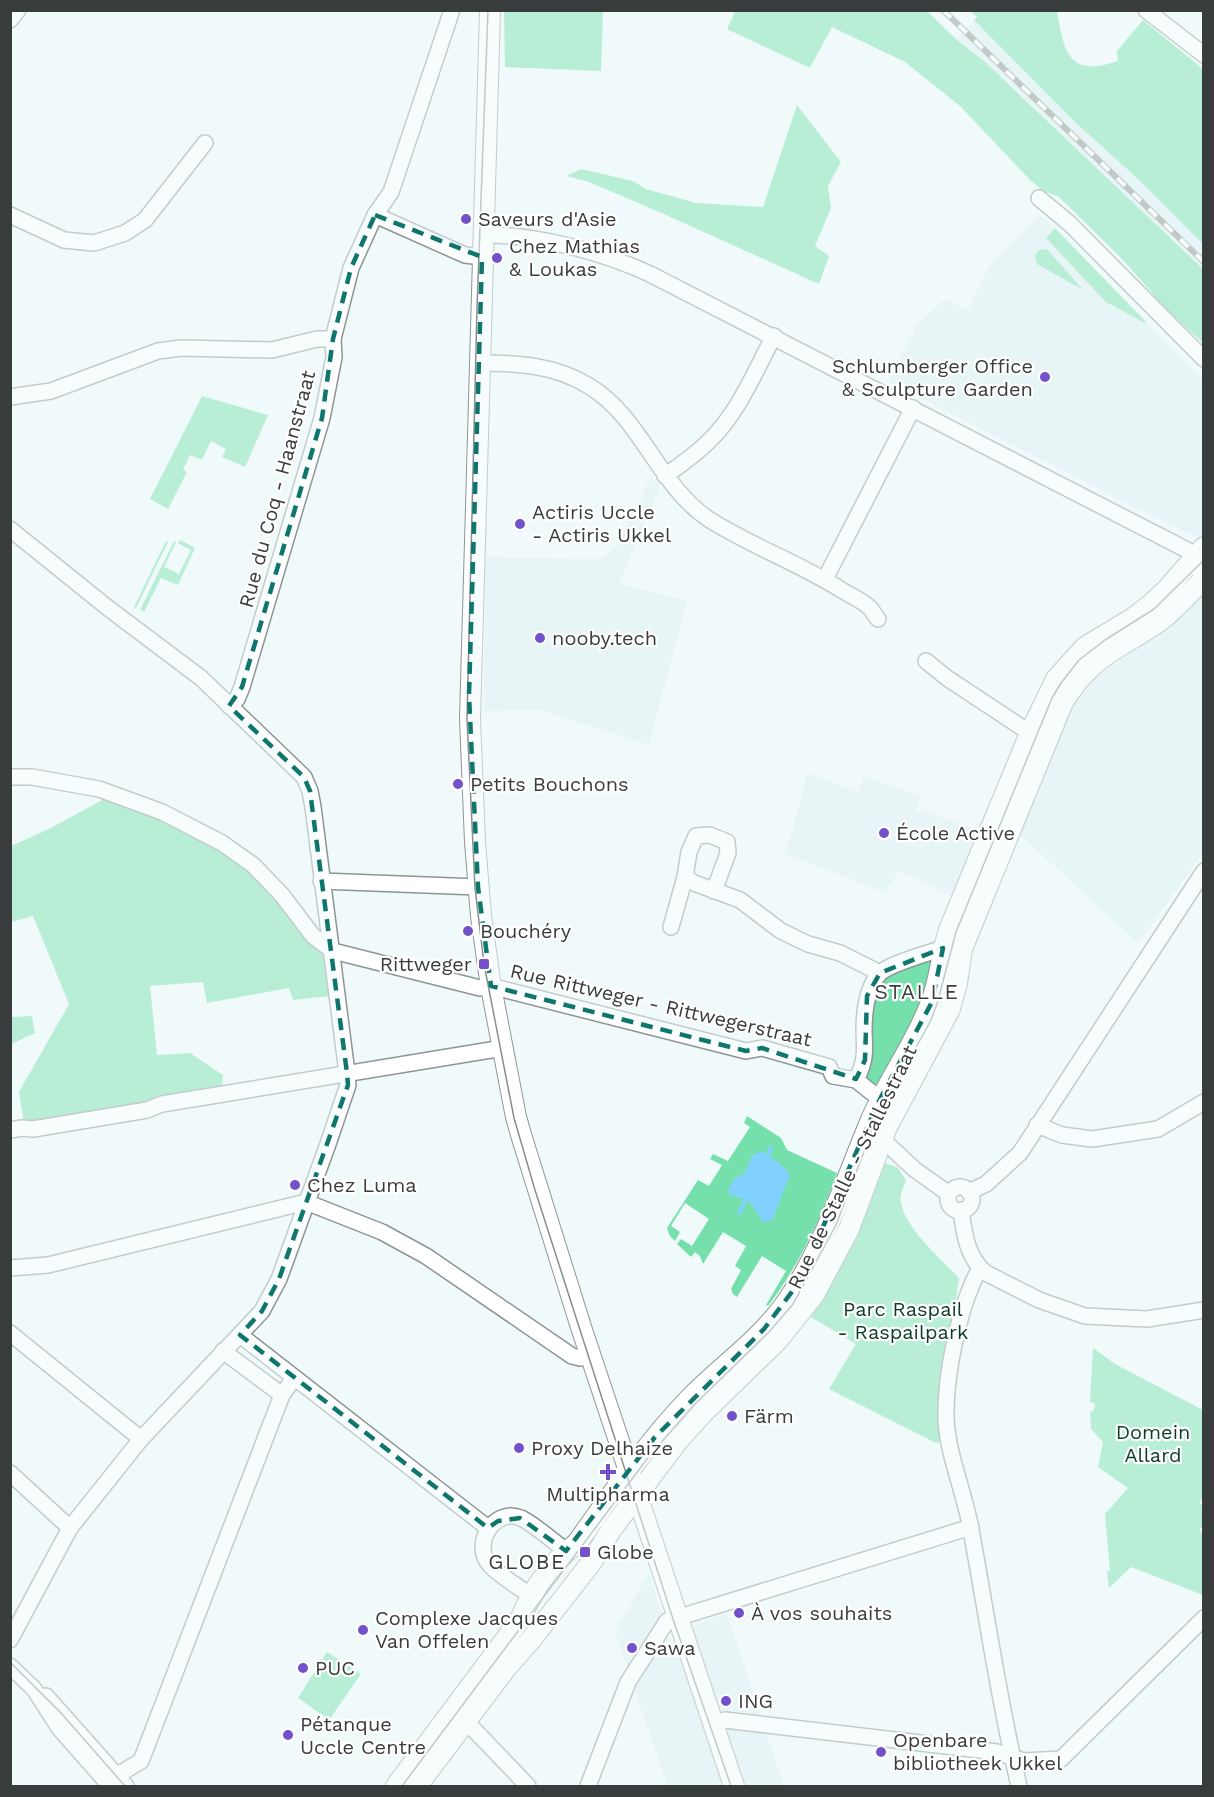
<svg xmlns="http://www.w3.org/2000/svg" width="1214" height="1797" font-family="'Work Sans',sans-serif">
	<rect width="100%" height="100%" fill="#f1fafa"/>
	<!-- built -->
	<g fill="#def0f1">
		<polygon points="974,20 1077,124 1137,178 1203,244 1203,269 985,62 957,40"/>
		<polygon points="1041,215 1203,380 1203,535 1200,539 1124,502 888,381 915,329 913,328 945,299 968,310 989,266"/>
		<polygon points="651,476 660,488 619,584 687,601 649,745 550,713 538,710 484,711 485,557 595,559 604,557 617,546"/>
		<polygon points="1203,595 1203,853 1138,943 1018,833 1054,738 1086,684 1158,634"/>
		<polygon points="807,773 858,792 864,777 920,796 916,811 919,812 920,809 978,830 951,896 900,871 884,892 786,854 784,852 791,836"/>
		<polygon points="649,1574 671,1643 693,1626 727,1613 784,1786 667,1786 615,1631"/>
	</g>
	<!-- green -->
	<g fill="#76e0ac">
		<polygon points="736,10 927,11 957,40 985,62 1203,269 1203,343 1166,309 1123,260 1059,197 1042,190 1030,180 960,106 905,62 832,27 810,68 727,29"/>
		<polygon points="504,11 603,11 601,71 505,67"/>
		<path d="M970,11H1057C1064,52 1068,78 1118,61L1117,51L1143,20L1203,69V244L1137,178L1077,124L974,20L977,17Z"/>
		<polygon points="797,105 841,162 828,186 831,208 815,246 829,256 819,284 657,211 589,182 566,176 581,169 633,181 646,189 696,203 763,207"/>
		<polygon points="1055,228 1146,322 1145,323 1106,302 1046,238"/>
		<polygon points="1042,249 1048,250 1083,290 1037,264 1035,256 1039,250"/>
		<polygon points="202,396 268,415 245,467 222,457 226,449 211,441 202,460 190,455 183,470 187,472 168,509 150,499"/>
		<polygon points="180,540 195,548 178,585 161,578 144,612 140,610 174,541 176,542 164,567 179,574 191,550 178,543"/>
		<polygon points="166,541 168,542 136,608 134,607"/>
		<polygon points="104,799 123,802 179,826 252,872 280,901 309,940 327,957 331,996 293,1000 289,988 207,1003 203,982 150,986 157,1055 190,1053 223,1075 222,1089 140,1107 24,1123 19,1092 69,1004 33,916 11,922 11,846 49,829"/>
		<path d="M933,954L928,1002L877,1084L873,1085L863,1077C866,1047 866,989 894,972C906,964 920,960 933,954Z"/>
		<polygon points="32,1016 35,1033 11,1044 11,1017"/>
		<path d="M747,1116L781,1138L787,1150L837,1173C820,1220 798,1267 768,1306L766,1305L786,1271L762,1256L737,1297L733,1294L731,1289L741,1270L735,1266L746,1246L723,1232L703,1264L700,1256L695,1252L691,1257L677,1244L681,1239L692,1246L709,1219L685,1203L671,1226L680,1232L675,1241L670,1236L667,1228L698,1180L709,1186L722,1165L710,1159L713,1154L728,1161L750,1127L744,1123Z"/>
		<path d="M885,1163L897,1167L906,1180C904,1187 899,1195 901,1203C906,1229 941,1259 959,1278L951,1335L945,1440L936,1443L829,1389L856,1344L811,1317C844,1270 866,1217 885,1163Z"/>
		<polygon points="1093,1348 1115,1364 1203,1410 1204,1498 1199,1502 1203,1507 1204,1525 1199,1530 1203,1535 1203,1595 1131,1567 1109,1588 1107,1571 1110,1571 1105,1514 1128,1488 1098,1467 1103,1442 1091,1429 1090,1413 1094,1410 1095,1404 1090,1401"/>
		<polygon points="327,1652 361,1674 329,1720 298,1698"/>
	</g>
	<!-- water -->
	<path fill="#81d0ff" d="M761,1151L779,1163L790,1174C785,1189 778,1203 773,1219L764,1223L750,1202L727,1193L734,1179L744,1174L752,1156Z"/>
	<g fill="none" stroke-linecap="round" stroke-linejoin="round">
		<!-- stream -->
		<g stroke="#81d0ff" stroke-width="4">
			<polyline points="766,1158 771,1148"/>
			<polyline points="739,1213 747,1198"/>
		</g>
		<defs>
			<g id="minor">
				<polyline points="1146,10 1204,55"/>
				<polyline points="10,20 18,10"/>
				<polyline points="1039,198 1070,224 1204,359"/>
				<polyline points="10,215 64,240 94,243 125,233 145,220 205,143"/>
				<polyline points="375,215 465,255 482,257"/>
				<path d="M482,235C536,234 602,252 650,274L1187,550L1198,559L1201,581"/>
				<path d="M479,363C518,363 555,365 589,386C642,418 658,486 710,520C753,547 801,564 843,591C852,596 863,601 870,608C873,611 875,616 878,619"/>
				<polyline points="10,397 51,391 158,351 181,348 272,350 317,339 333,339"/>
				<path d="M665,476C679,466 695,455 708,442C738,414 755,371 774,336"/>
				<polyline points="10,529 108,608 201,678 304,777 310,791 313,807 347,1073 348,1085 328,1144 279,1279 262,1311 141,1439 70,1528 10,1640"/>
				<polyline points="825,579 913,408"/>
				<polyline points="926,661 947,678 1030,733"/>
				<polyline points="229,706 237,699 242,687 322,418 334,357 333,339 351,268 375,215 391,192 452,10"/>
				<polyline points="10,777 32,777 99,789 162,812 222,843 253,865 282,895 313,936 333,951 480,988 494,987 746,1051 762,1048 829,1067 833,1076 856,1080 880,1099"/>
				<polyline points="685,877 694,883 740,900 781,931 808,944 840,953 880,973"/>
				<polyline points="321,881 478,887"/>
				<polyline points="671,927 685,877 689,852 696,836 710,835 727,842 728,853 714,891"/>
				<path d="M856,1080C866,1061 865,1052 864,1031C864,1012 866,989 879,974C888,964 929,953 943,948"/>
				<polyline points="1037,1125 1062,1135 1092,1139 1158,1129 1204,1102"/>
				<polyline points="10,1130 22,1128 33,1129 147,1110 162,1104 503,1048"/>
				<polyline points="882,1139 914,1169 949,1194"/>
				<circle cx="960" cy="1199" r="12"/>
				<polyline points="969,1192 986,1184 1020,1153 1204,871"/>
				<path d="M961,1210C964,1233 967,1258 986,1273L1039,1300L1085,1316L1147,1319L1204,1310"/>
				<polyline points="10,1268 48,1265 306,1202 382,1232 426,1256 572,1356 580,1358 591,1356"/>
				<path d="M980,1268C959,1305 945,1376 946,1419C948,1457 965,1493 971,1530C987,1616 999,1702 1019,1786"/>
				<polyline points="10,1333 141,1439"/>
				<polyline points="240,1335 488,1528"/>
				<polyline points="223,1351 282,1395"/>
				<polyline points="10,1473 70,1528"/>
				<path d="M530,1595C520,1588 497,1574 489,1564C472,1544 494,1507 521,1518C534,1524 554,1542 566,1551"/>
				<polyline points="10,1666 34,1689 59,1728 110,1786"/>
				<polyline points="46,1696 126,1786"/>
				<polyline points="460,1715 528,1786"/>
				<polyline points="712,1724 725,1720 997,1752 1024,1761 1061,1759 1204,1618"/>
				<polyline points="106,1782 141,1761 282,1395 294,1378"/>
				<polyline points="588,1786 628,1682 667,1621 971,1527"/>
			</g>
			<g id="major">
				<polyline points="490,10 470,719 475,842 481,916 491,987 516,1117 522,1138 581,1327 734,1786"/>
				<path d="M396,1786L520,1620C532,1590 551,1563 577,1543C612,1494 647,1443 689,1399C719,1368 757,1342 783,1307C821,1255 845,1182 870,1122C887,1082 914,1046 930,1005C940,981 941,954 949,930L1030,733L1056,679L1085,647L1133,618L1150,605L1166,590L1204,547"/>
				<path d="M417,1786L507,1667L530,1641L591,1563L611,1530L677,1442L704,1412L778,1340L814,1295L849,1229L887,1127L950,1009L957,983L962,949L1063,702C1092,655 1118,650 1160,621C1176,609 1189,593 1204,579"/>
			</g>
		</defs>
		<!-- minor casing -->
		<use href="#minor" stroke="#8d9596" stroke-width="18"/>
		<!-- major casing -->
		<use href="#major" stroke="#8d9596" stroke-width="22"/>
		<!-- minor -->
		<use href="#minor" stroke="#fff" stroke-width="15"/>
		<!-- major -->
		<use href="#major" stroke="#fff" stroke-width="20"/>
		<!-- tram -->
		<g stroke="#888e8e" stroke-width="1.5">
			<polyline points="488,10 477,308 467,719 475,888 484,964 514,1118 535,1190 673,1619 731,1786"/>
			<polyline points="10,1662 61,1713 125,1786"/>
			<polyline points="402,1786 650,1455 695,1404 769,1332 793,1304 836,1225 875,1123 931,1020 937,1004 956,932 1052,698 1061,683 1079,660 1105,640 1154,609 1204,560"/>
		</g>
		<defs>
			<polyline id="rail" points="943,10 1204,262"/>
		</defs>
		<!-- rail casing -->
		<use href="#rail" stroke="#888e8e" stroke-width="6"/>
		<!-- rail -->
		<use href="#rail" stroke="#fff" stroke-width="4" stroke-dasharray="11" stroke-linecap="butt"/>
	</g>
	<!-- marked area -->
	<path d="M0 0H1214V1797H0ZM375,215L482,257L469,695L478,887L491,986L746,1051L762,1048L856,1079L865,1060L867,996L880,973L943,948L932,1002L880,1099L797,1285L764,1329L655,1437L566,1551L520,1518L498,1521L488,1528L240,1335L262,1311L279,1279L348,1085L347,1073L310,791L304,777L229,706L242,687L322,418L333,339L351,268Z" fill="#f1fafa" fill-opacity=".55" fill-rule="evenodd"/>
	<path fill="none" stroke="#0f766e" stroke-width="4.5" stroke-dasharray="12 8" stroke-linejoin="round" d="M375,215L482,257L469,695L478,887L491,986L746,1051L762,1048L856,1079L865,1060L867,996L880,973L943,948L932,1002L880,1099L797,1285L764,1329L655,1437L566,1551L520,1518L498,1521L488,1528L240,1335L262,1311L279,1279L348,1085L347,1073L310,791L304,777L229,706L242,687L322,418L333,339L351,268Z"/>
	<!-- markers -->
	<g fill="#7351ca" stroke="#fff" stroke-width="2">
		<circle cx="466" cy="219" r="6"/>
		<circle cx="497" cy="258" r="6"/>
		<circle cx="1045" cy="377" r="6"/>
		<circle cx="520" cy="524" r="6"/>
		<circle cx="540" cy="638" r="6"/>
		<circle cx="458" cy="784" r="6"/>
		<circle cx="884" cy="833" r="6"/>
		<circle cx="468" cy="931" r="6"/>
		<rect x="478" y="958" width="12" height="12" rx="3"/>
		<circle cx="295" cy="1185" r="6"/>
		<circle cx="732" cy="1416" r="6"/>
		<circle cx="519" cy="1448" r="6"/>
		<path d="M605 1463h6v6h6v6h-6v6h-6v-6h-6v-6h6z"/>
		<rect x="579" y="1546" width="12" height="12" rx="3"/>
		<circle cx="739" cy="1613" r="6"/>
		<circle cx="363" cy="1630" r="6"/>
		<circle cx="632" cy="1648" r="6"/>
		<circle cx="303" cy="1668" r="6"/>
		<circle cx="726" cy="1701" r="6"/>
		<circle cx="288" cy="1735" r="6"/>
		<circle cx="881" cy="1752" r="6"/>
	</g>
	<g text-anchor="middle" dominant-baseline="central" stroke-width="4.5" stroke-linejoin="round" paint-order="stroke">
		<!-- poi labels -->
		<g font-size="20" fill="#393c3c" stroke="#fff" text-anchor="start">
			<text x="478" y="219">Saveurs d'Asie</text>
			<text x="509" y="246">Chez Mathias<tspan x="509" dy="23">&amp; Loukas</tspan></text>
			<text x="1033" y="366" text-anchor="end">Schlumberger Office<tspan x="1033" dy="23">&amp; Sculpture Garden</tspan></text>
			<text x="532" y="512">Actiris Uccle<tspan x="532" dy="23">- Actiris Ukkel</tspan></text>
			<text x="552" y="638">nooby.tech</text>
			<text x="470" y="784">Petits Bouchons</text>
			<text x="896" y="833">École Active</text>
			<text x="480" y="931">Bouchéry</text>
			<text x="472" y="964" text-anchor="end">Rittweger</text>
			<text x="307" y="1185">Chez Luma</text>
			<text x="744" y="1416">Färm</text>
			<text x="531" y="1448">Proxy Delhaize</text>
			<text x="608" y="1494" text-anchor="middle">Multipharma</text>
			<text x="597" y="1552">Globe</text>
			<text x="751" y="1613">À vos souhaits</text>
			<text x="375" y="1618">Complexe Jacques<tspan x="375" dy="23">Van Offelen</tspan></text>
			<text x="644" y="1648">Sawa</text>
			<text x="315" y="1668">PUC</text>
			<text x="738" y="1701">ING</text>
			<text x="300" y="1724">Pétanque<tspan x="300" dy="23">Uccle Centre</tspan></text>
			<text x="893" y="1740">Openbare<tspan x="893" dy="23">bibliotheek Ukkel</tspan></text>
		</g>
		<!-- street labels -->
		<g font-size="20" fill="#393c3c" stroke="#fff">
			<text transform="translate(277 489) rotate(-75)">Rue du Coq - Haanstraat</text>
			<text transform="translate(661 1005) rotate(13)">Rue Rittweger - Rittwegerstraat</text>
			<text transform="translate(852 1167) rotate(-64)">Rue de Stalle - Stallestraat</text>
		</g>
		<!-- park labels -->
		<g font-size="20" fill="#0c3c28" stroke="#fff">
			<text x="903" y="1309">Parc Raspail<tspan x="903" dy="23">- Raspailpark</tspan></text>
			<text x="1153" y="1432">Domein<tspan x="1153" dy="23">Allard</tspan></text>
		</g>
		<!-- neighbourhood labels -->
		<g font-size="21" letter-spacing="1.5" fill="#393c3c" stroke="#fff">
			<text x="917" y="991">STALLE</text>
			<text x="527" y="1561">GLOBE</text>
		</g>
	</g>
	<!-- border -->
	<rect width="1214" height="1797" fill="none" stroke="#393c3c" stroke-width="24"/>
</svg>
